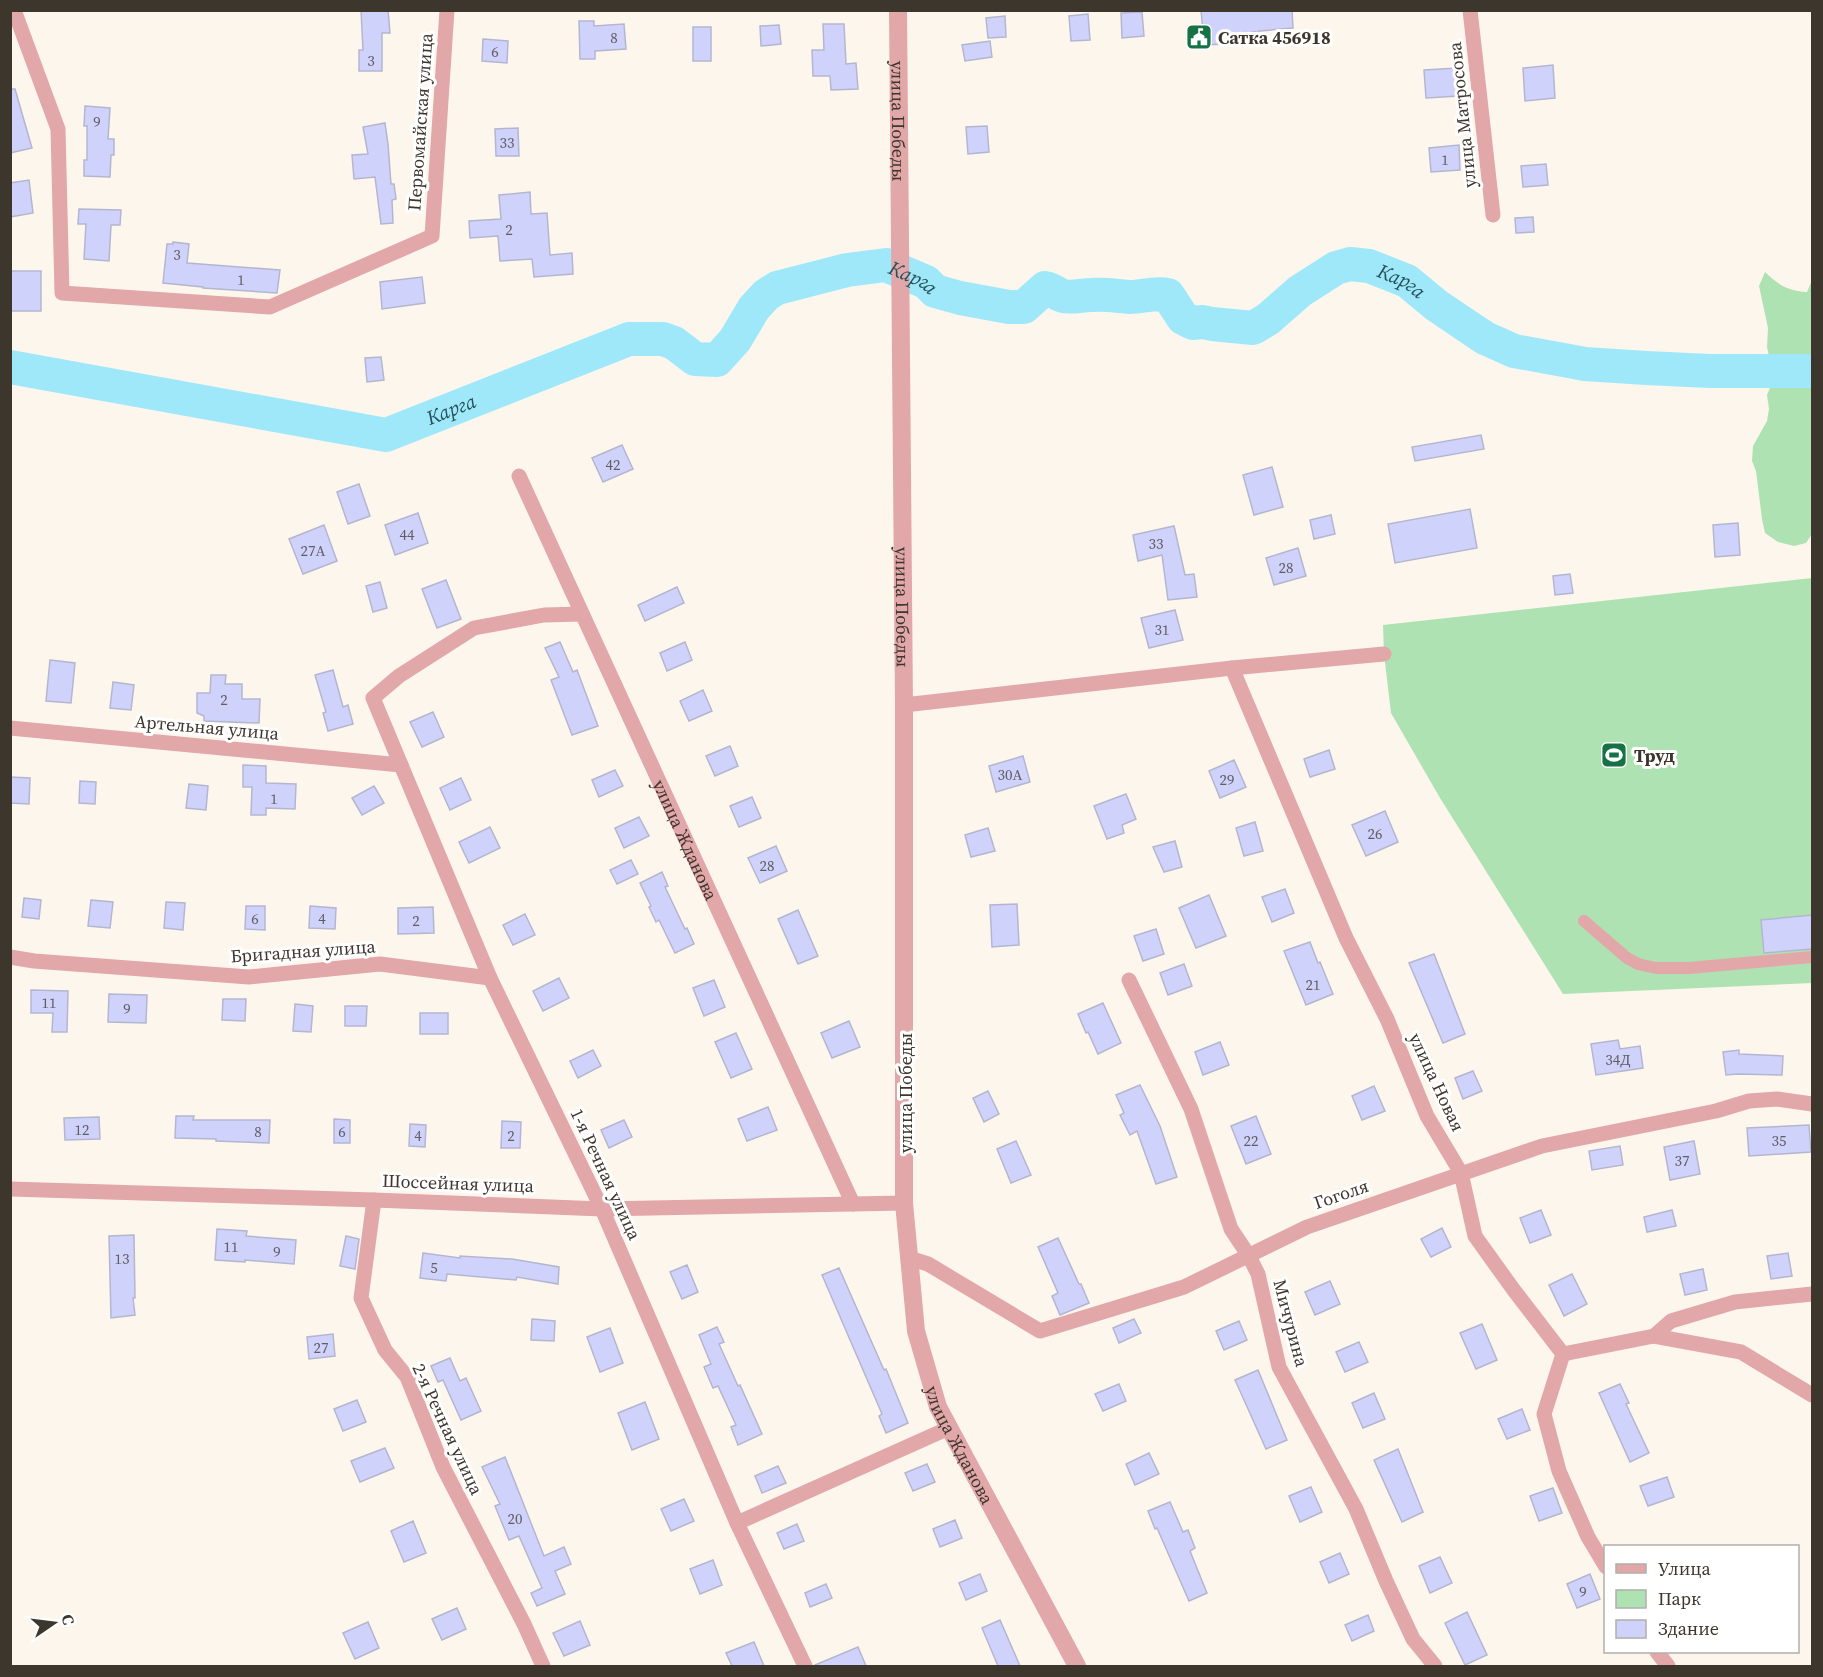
<svg xmlns="http://www.w3.org/2000/svg" width="1823" height="1677" font-family="'Source Serif 4',serif">
	<rect width="100%" height="100%" fill="#fdf6ed"/>
	<!-- green -->
	<g fill="#afe2b2">
		<path d="M1765,272C1779,285 1787,291 1807,292L1812,280V534L1806,543L1794,546L1778,542L1765,533L1762,519L1756,471L1752,461L1753,446L1767,421L1769,409L1767,395L1774,378L1767,347L1768,328L1759,286Z"/>
		<polygon points="1812,578 1812,983 1563,994 1440,798 1391,713 1384,654 1383,625"/>
	</g>
	<g fill="none" stroke-linecap="round" stroke-linejoin="round">
		<!-- river -->
		<path stroke="#9fe8fa" stroke-width="34" id="s1" d="M10,367L386,435L629,339H663L674,343L695,359L717,360L735,340L754,308L766,295L777,288L847,270L886,265L926,282L935,291L960,298L1009,307H1024L1045,288C1053,289 1056,294 1063,296C1071,298 1083,295 1091,295C1104,294 1117,296 1130,297C1143,297 1154,292 1168,295L1183,318L1193,323L1203,322L1212,324L1253,328L1268,319L1300,291L1336,268L1350,264L1369,266L1407,281L1436,305L1464,324L1485,338L1514,351L1585,364L1646,368L1710,371H1812"/>
	</g>
	<!-- building -->
	<g fill="#cfd3fc" stroke="#b4b6cf" stroke-width="1.5">
		<polygon points="361,10 388,10 390,33 382,33 382,71 359,71 359,50 363,50"/>
		<polygon points="1201,10 1292,10 1293,28 1260,31 1226,37 1227,44 1204,45"/>
		<polygon points="1142,12 1144,36 1122,38 1121,13"/>
		<polygon points="1088,14 1090,40 1071,41 1069,16"/>
		<polygon points="1005,16 1006,37 988,38 986,18"/>
		<polygon points="579,21 594,21 594,26 624,24 626,49 595,51 595,59 580,59"/>
		<polygon points="823,24 844,24 846,64 856,63 858,89 831,90 830,76 813,76 812,50 824,50"/>
		<polygon points="779,25 781,44 761,46 760,26"/>
		<rect x="693" y="27" width="18" height="34"/>
		<polygon points="483,39 508,41 507,63 482,61"/>
		<polygon points="990,41 992,57 965,61 962,45"/>
		<polygon points="1553,65 1555,98 1525,101 1523,68"/>
		<polygon points="1457,68 1459,96 1426,98 1424,70"/>
		<polygon points="10,89 15,89 32,148 10,153"/>
		<polygon points="85,106 110,108 108,139 114,139 114,155 111,155 110,177 84,176 84,160 87,160 87,126 84,126"/>
		<polygon points="385,123 388,144 391,184 394,184 396,199 392,200 393,223 381,224 375,177 354,179 352,155 368,154 363,127"/>
		<polygon points="987,126 989,152 968,154 966,127"/>
		<polygon points="518,128 519,156 496,156 495,129"/>
		<polygon points="1459,145 1460,170 1431,172 1429,148"/>
		<polygon points="1546,164 1548,185 1523,187 1521,166"/>
		<polygon points="29,180 33,213 10,217 10,183"/>
		<polygon points="530,192 531,214 547,213 550,255 572,253 573,274 534,277 532,259 500,261 498,236 470,238 469,221 501,219 499,195"/>
		<polygon points="79,209 121,210 120,225 111,225 109,261 84,259 86,224 78,224"/>
		<polygon points="1533,217 1534,232 1516,233 1515,218"/>
		<polygon points="173,242 189,244 187,263 280,270 277,293 203,288 203,287 163,283 167,244 173,244"/>
		<rect x="10" y="271" width="31" height="40"/>
		<polygon points="422,277 425,303 382,309 380,282"/>
		<polygon points="381,357 384,380 367,382 365,358"/>
		<polygon points="1481,435 1484,449 1415,461 1412,447"/>
		<polygon points="622,445 633,469 603,482 592,458"/>
		<polygon points="1272,467 1283,507 1254,515 1243,475"/>
		<polygon points="359,484 370,516 348,524 337,492"/>
		<polygon points="1470,509 1477,548 1395,563 1388,524"/>
		<polygon points="418,513 428,543 395,555 385,525"/>
		<polygon points="1331,515 1335,534 1314,539 1310,520"/>
		<polygon points="1738,523 1740,555 1715,557 1713,525"/>
		<polygon points="324,525 337,561 303,574 289,539"/>
		<polygon points="1174,526 1185,575 1194,574 1197,597 1168,600 1162,555 1138,561 1133,535"/>
		<polygon points="1298,548 1306,576 1274,585 1266,558"/>
		<polygon points="1570,574 1573,593 1555,595 1553,576"/>
		<polygon points="446,580 461,619 437,628 422,589"/>
		<polygon points="380,582 387,608 373,612 366,586"/>
		<polygon points="677,587 684,603 645,621 638,605"/>
		<polygon points="1175,610 1183,640 1149,648 1141,618"/>
		<polygon points="560,642 573,672 577,670 598,726 572,735 551,680 559,677 545,648"/>
		<polygon points="685,642 692,660 667,671 660,653"/>
		<polygon points="50,660 75,663 71,703 46,701"/>
		<polygon points="333,670 343,707 348,705 353,724 328,731 323,713 326,712 315,675"/>
		<polygon points="211,675 226,675 225,684 242,684 242,699 260,699 259,723 204,721 204,716 197,713 197,693 210,693"/>
		<polygon points="113,682 134,685 131,710 110,708"/>
		<polygon points="703,690 712,711 689,721 680,701"/>
		<polygon points="433,712 444,737 422,747 410,722"/>
		<polygon points="730,746 738,766 715,776 706,756"/>
		<polygon points="1329,750 1335,769 1310,777 1304,759"/>
		<polygon points="1023,756 1030,782 996,792 989,766"/>
		<polygon points="1234,760 1246,787 1220,798 1209,771"/>
		<polygon points="243,765 266,766 266,783 296,784 295,809 266,808 266,815 251,815 252,787 243,787"/>
		<polygon points="615,770 623,786 599,797 592,780"/>
		<polygon points="10,777 30,778 29,804 10,803"/>
		<polygon points="461,778 471,800 450,810 440,788"/>
		<polygon points="80,781 96,782 95,804 79,803"/>
		<polygon points="189,784 208,786 206,810 186,808"/>
		<polygon points="374,786 384,803 362,815 352,798"/>
		<polygon points="1126,794 1136,819 1122,825 1124,833 1107,839 1094,806"/>
		<polygon points="752,797 761,818 739,827 730,806"/>
		<polygon points="1385,811 1398,842 1366,856 1352,825"/>
		<polygon points="639,817 649,836 624,848 615,828"/>
		<polygon points="1255,822 1263,851 1244,856 1236,828"/>
		<polygon points="490,827 500,848 469,863 459,842"/>
		<polygon points="988,828 995,851 971,857 965,835"/>
		<polygon points="1175,841 1182,867 1164,872 1153,847"/>
		<polygon points="776,846 787,871 760,883 748,858"/>
		<polygon points="631,860 638,874 617,884 610,870"/>
		<polygon points="662,872 668,886 665,887 685,929 687,928 694,944 675,953 659,920 656,922 649,907 651,906 640,883"/>
		<polygon points="1285,889 1294,913 1272,922 1262,897"/>
		<polygon points="1209,895 1226,936 1196,948 1179,908"/>
		<polygon points="24,898 41,900 39,919 22,917"/>
		<polygon points="91,900 113,902 110,928 88,926"/>
		<polygon points="166,902 185,903 183,930 164,928"/>
		<polygon points="1017,904 1019,945 992,947 990,905"/>
		<polygon points="246,906 265,906 265,930 245,929"/>
		<polygon points="310,906 336,908 335,929 309,928"/>
		<polygon points="433,907 434,933 398,934 398,908"/>
		<polygon points="798,910 818,956 798,964 778,919"/>
		<polygon points="525,914 535,935 513,945 503,925"/>
		<polygon points="1812,915 1812,949 1764,953 1761,920"/>
		<polygon points="1156,929 1164,954 1143,961 1134,936"/>
		<polygon points="1310,942 1318,963 1320,962 1333,994 1306,1005 1284,951"/>
		<polygon points="1434,954 1465,1034 1443,1043 1409,963"/>
		<polygon points="1184,964 1192,986 1168,995 1160,973"/>
		<polygon points="559,978 569,998 543,1011 533,991"/>
		<polygon points="714,980 725,1007 704,1016 693,988"/>
		<polygon points="31,990 68,991 67,1032 52,1032 53,1013 31,1013"/>
		<polygon points="109,994 147,995 146,1023 108,1022"/>
		<polygon points="223,999 246,999 245,1021 222,1020"/>
		<polygon points="1103,1003 1121,1043 1098,1054 1088,1032 1086,1033 1078,1014"/>
		<polygon points="295,1004 313,1006 311,1032 293,1031"/>
		<polygon points="345,1006 367,1006 366,1026 345,1026"/>
		<rect x="420" y="1013" width="28" height="21"/>
		<polygon points="849,1021 860,1047 832,1058 821,1033"/>
		<polygon points="736,1033 752,1069 731,1078 715,1042"/>
		<polygon points="1618,1040 1620,1049 1640,1046 1643,1068 1596,1075 1591,1044"/>
		<polygon points="1220,1042 1229,1065 1203,1075 1195,1052"/>
		<polygon points="593,1050 601,1066 578,1078 570,1061"/>
		<polygon points="1739,1050 1739,1054 1783,1056 1782,1075 1737,1074 1726,1075 1723,1052"/>
		<polygon points="1473,1071 1482,1091 1463,1099 1455,1078"/>
		<polygon points="1140,1085 1160,1126 1177,1177 1156,1184 1137,1131 1130,1135 1120,1115 1124,1113 1116,1095"/>
		<polygon points="1374,1086 1385,1111 1362,1120 1352,1096"/>
		<polygon points="988,1091 999,1114 984,1122 973,1098"/>
		<polygon points="768,1107 777,1130 747,1141 738,1119"/>
		<polygon points="176,1116 194,1116 193,1120 270,1120 269,1143 216,1141 216,1139 175,1138"/>
		<polygon points="1256,1116 1271,1154 1246,1164 1231,1126"/>
		<polygon points="99,1117 100,1139 65,1140 64,1118"/>
		<polygon points="334,1119 350,1120 350,1143 334,1143"/>
		<polygon points="624,1120 632,1137 609,1148 601,1130"/>
		<polygon points="502,1121 521,1122 520,1148 501,1148"/>
		<polygon points="410,1124 426,1125 425,1147 409,1146"/>
		<polygon points="1809,1125 1811,1152 1749,1156 1747,1128"/>
		<polygon points="1016,1141 1031,1175 1011,1183 997,1149"/>
		<polygon points="1694,1141 1700,1174 1670,1180 1664,1147"/>
		<polygon points="1620,1146 1623,1165 1592,1170 1589,1151"/>
		<polygon points="1541,1210 1551,1235 1530,1243 1520,1218"/>
		<polygon points="1672,1210 1676,1226 1647,1232 1644,1217"/>
		<polygon points="1442,1228 1451,1247 1431,1257 1421,1239"/>
		<polygon points="217,1229 247,1231 246,1236 296,1240 294,1264 245,1260 245,1262 215,1260"/>
		<polygon points="134,1235 135,1298 133,1298 135,1315 111,1318 109,1236"/>
		<polygon points="346,1236 359,1239 355,1269 340,1266"/>
		<polygon points="1058,1238 1079,1284 1081,1284 1089,1303 1060,1315 1052,1296 1058,1293 1038,1247"/>
		<polygon points="423,1253 460,1258 460,1256 512,1259 559,1267 558,1284 517,1277 516,1280 447,1274 446,1281 420,1278"/>
		<polygon points="1788,1253 1792,1276 1771,1279 1767,1256"/>
		<polygon points="687,1265 698,1292 682,1299 670,1272"/>
		<polygon points="839,1268 884,1370 886,1369 908,1423 886,1433 879,1416 882,1414 822,1275"/>
		<polygon points="1703,1269 1707,1290 1685,1295 1680,1274"/>
		<polygon points="1572,1274 1587,1304 1564,1316 1549,1285"/>
		<polygon points="1330,1281 1340,1304 1315,1315 1305,1292"/>
		<polygon points="532,1319 555,1321 554,1341 531,1340"/>
		<polygon points="1134,1319 1141,1333 1119,1343 1113,1328"/>
		<polygon points="1239,1321 1247,1340 1224,1350 1216,1331"/>
		<polygon points="1482,1324 1497,1360 1476,1369 1460,1333"/>
		<polygon points="717,1327 724,1342 719,1344 738,1386 740,1385 762,1434 738,1445 731,1427 736,1425 718,1386 713,1388 704,1367 711,1364 699,1335"/>
		<polygon points="610,1328 623,1363 600,1372 587,1337"/>
		<polygon points="333,1334 335,1356 309,1359 307,1337"/>
		<polygon points="1359,1342 1368,1362 1345,1372 1336,1352"/>
		<polygon points="450,1358 460,1381 466,1378 481,1411 461,1420 443,1380 438,1382 431,1366"/>
		<polygon points="1258,1370 1287,1440 1266,1449 1235,1380"/>
		<polygon points="1119,1384 1126,1401 1103,1411 1095,1394"/>
		<polygon points="1620,1384 1629,1403 1626,1404 1649,1453 1630,1462 1599,1393"/>
		<polygon points="1374,1393 1385,1419 1363,1428 1352,1403"/>
		<polygon points="357,1400 366,1422 343,1431 334,1409"/>
		<polygon points="645,1402 659,1439 632,1450 618,1413"/>
		<polygon points="1522,1409 1530,1430 1507,1439 1498,1419"/>
		<polygon points="385,1448 394,1468 360,1482 351,1461"/>
		<polygon points="1398,1449 1423,1512 1402,1522 1374,1460"/>
		<polygon points="1149,1453 1159,1474 1135,1485 1126,1464"/>
		<polygon points="505,1457 544,1556 564,1547 571,1564 555,1571 565,1594 537,1606 531,1593 542,1588 519,1536 509,1540 495,1506 500,1504 482,1467"/>
		<polygon points="927,1464 935,1482 913,1491 905,1473"/>
		<polygon points="778,1466 786,1483 762,1493 755,1476"/>
		<polygon points="1667,1477 1674,1497 1648,1506 1640,1486"/>
		<polygon points="1311,1487 1322,1512 1300,1522 1289,1496"/>
		<polygon points="1553,1488 1562,1513 1539,1521 1530,1496"/>
		<polygon points="684,1499 694,1521 671,1531 661,1509"/>
		<polygon points="1170,1502 1183,1532 1188,1530 1195,1548 1190,1551 1207,1593 1189,1601 1157,1528 1155,1529 1148,1511"/>
		<polygon points="955,1520 962,1538 940,1547 933,1529"/>
		<polygon points="413,1521 426,1553 404,1562 391,1531"/>
		<polygon points="797,1524 804,1541 784,1549 777,1533"/>
		<polygon points="1340,1553 1349,1574 1329,1583 1320,1562"/>
		<polygon points="1440,1557 1452,1583 1430,1593 1419,1566"/>
		<polygon points="713,1560 722,1585 700,1594 690,1569"/>
		<polygon points="980,1574 987,1591 966,1600 959,1583"/>
		<polygon points="1590,1574 1600,1599 1577,1608 1567,1584"/>
		<polygon points="826,1584 832,1598 810,1607 805,1593"/>
		<polygon points="457,1608 466,1629 442,1640 432,1619"/>
		<polygon points="1467,1612 1487,1655 1465,1665 1445,1623"/>
		<polygon points="1368,1615 1374,1631 1352,1641 1345,1625"/>
		<polygon points="1000,1620 1020,1666 998,1666 982,1628"/>
		<polygon points="580,1621 590,1645 564,1656 553,1633"/>
		<polygon points="368,1622 379,1648 355,1659 343,1633"/>
		<polygon points="754,1642 764,1666 732,1666 726,1653"/>
		<polygon points="858,1647 866,1666 815,1666 815,1665"/>
	</g>
	<g fill="none" stroke-linecap="round" stroke-linejoin="round">
		<!-- pedestrian -->
		<polyline stroke="#e2a7a9" stroke-width="12" points="1584,921 1627,958 1638,964 1656,968 1689,968 1812,957"/>
		<!-- minor -->
		<g stroke="#e2a7a9" stroke-width="15">
			<polyline points="14,10 58,129 62,293 270,307 432,236 447,10"/>
			<polyline points="1470,10 1493,215"/>
			<path id="s2" d="M519,476L853,1204"/>
			<polyline points="582,614 544,615 474,628 399,676 373,698 490,978 602,1209 737,1523 805,1666"/>
			<polyline points="1232,668 1346,938 1387,1019 1427,1116 1461,1173 1475,1236 1513,1289 1563,1354 1544,1414 1559,1471 1588,1537 1606,1567"/>
			<polyline points="904,705 1232,668 1384,654"/>
			<polyline points="10,728 401,765"/>
			<polyline points="10,957 34,961 249,977 380,964 490,978"/>
			<polyline points="1129,980 1191,1109 1231,1229 1249,1256 1258,1274 1279,1367 1356,1509 1386,1581 1413,1639 1435,1666"/>
			<polyline points="10,1189 374,1200 602,1209 904,1203"/>
			<polyline points="374,1200 361,1298 385,1350 407,1377 443,1467 524,1624 543,1666"/>
			<polyline points="909,1258 928,1264 1040,1331 1184,1287 1307,1227 1542,1146 1716,1111 1749,1101 1777,1099 1812,1104"/>
			<polyline points="1654,1336 1671,1321 1735,1302 1812,1294"/>
			<polyline points="1563,1354 1654,1336 1741,1352 1812,1395"/>
			<polyline points="737,1523 949,1428"/>
			<polyline points="1657,1652 1668,1666"/>
		</g>
		<!-- tertiary -->
		<path stroke="#e2a7a9" stroke-width="18" id="s3" d="M898,10L904,705V1203L916,1331L938,1407L1077,1666"/>
	</g>
	<!-- icons -->
	<defs>
		<symbol id="civic-square" viewBox="-11 -11 22 22"><rect x="-9" y="-9" width="18" height="18" rx="4" fill="#167145" stroke="#fff"/><path d="M-.6-6.5H3V-4.5H.6V-3L4-1V1h2V6H-6V1h2V-1L-.6-3ZM-1.2 2.5V6h2.4V2.5Z" fill="#fff"/></symbol>
		<symbol id="stadium-square" viewBox="-11 -11 22 22"><rect x="-9" y="-9" width="18" height="18" rx="4" fill="#167145" stroke="#fff"/><path d="M0-5a6.5 5 0 1 0 0 10a6.5 5 0 1 0 0-10ZM-3.5-1.8h7v3.6h-7Z" fill="#fff"/></symbol>
	</defs>
	<g fill-rule="evenodd">
		<use href="#civic-square" x="1184" y="22" width="30" height="30"/>
		<use href="#stadium-square" x="1599" y="740" width="30" height="30"/>
	</g>
	<g text-anchor="middle" dominant-baseline="central" stroke-width="6" stroke-linejoin="round" paint-order="stroke">
		<!-- number labels -->
		<g font-size="15" fill="#625d61">
			<text x="614" y="37">8</text>
			<text x="495" y="51">6</text>
			<text x="371" y="60">3</text>
			<text x="97" y="121">9</text>
			<text x="507" y="142">33</text>
			<text x="1445" y="159">1</text>
			<text x="509" y="229">2</text>
			<text x="177" y="254">3</text>
			<text x="241" y="279">1</text>
			<text x="613" y="464">42</text>
			<text x="407" y="534">44</text>
			<text x="1156" y="543">33</text>
			<text x="313" y="550">27А</text>
			<text x="1286" y="567">28</text>
			<text x="1162" y="629">31</text>
			<text x="224" y="699">2</text>
			<text x="1010" y="774">30А</text>
			<text x="1227" y="779">29</text>
			<text x="274" y="798">1</text>
			<text x="1375" y="833">26</text>
			<text x="767" y="865">28</text>
			<text x="255" y="918">6</text>
			<text x="322" y="918">4</text>
			<text x="416" y="920">2</text>
			<text x="1313" y="984">21</text>
			<text x="49" y="1002">11</text>
			<text x="127" y="1008">9</text>
			<text x="1618" y="1059">34Д</text>
			<text x="82" y="1129">12</text>
			<text x="258" y="1131">8</text>
			<text x="342" y="1131">6</text>
			<text x="418" y="1135">4</text>
			<text x="511" y="1135">2</text>
			<text x="1251" y="1140">22</text>
			<text x="1779" y="1140">35</text>
			<text x="1682" y="1160">37</text>
			<text x="231" y="1246">11</text>
			<text x="277" y="1251">9</text>
			<text x="122" y="1258">13</text>
			<text x="434" y="1267">5</text>
			<text x="321" y="1347">27</text>
			<text x="515" y="1518">20</text>
			<text x="1583" y="1591">9</text>
		</g>
		<!-- poi labels -->
		<g font-size="18" font-weight="bold" fill="#3d362d" stroke="#fff" text-anchor="start">
			<text x="1218" y="37">Сатка 456918</text>
			<text x="1634" y="755">Труд</text>
		</g>
		<!-- street labels -->
		<g font-size="18" fill="#3d362d" stroke="#fff">
			<text transform="translate(1462 115) rotate(-96)">улица Матросова</text>
			<text stroke="none"><textPath href="#s3" startOffset="111">улица Победы</textPath></text>
			<text transform="translate(420 122) rotate(-86)">Первомайская улица</text>
			<text stroke="none"><textPath href="#s3" startOffset="597">улица Победы</textPath></text>
			<text transform="translate(207 727) rotate(5)">Артельная улица</text>
			<text stroke="none"><textPath href="#s2" startOffset="400">улица Жданова</textPath></text>
			<text transform="translate(303 951) rotate(-4)">Бригадная улица</text>
			<text transform="translate(1437 1082) rotate(65)">улица Новая</text>
			<text transform="translate(905 1093) rotate(-90)">улица Победы</text>
			<text transform="translate(606 1174) rotate(65)">1-я Речная улица</text>
			<text transform="translate(458 1183) rotate(2)">Шоссейная улица</text>
			<text transform="translate(1341 1194) rotate(-19)">Гоголя</text>
			<text transform="translate(1291 1323) rotate(75)">Мичурина</text>
			<text transform="translate(448 1429) rotate(65)">2-я Речная улица</text>
			<text stroke="none"><textPath href="#s3" startOffset="1444">улица Жданова</textPath></text>
		</g>
		<!-- water labels -->
		<g font-size="20" font-style="italic" fill="#26515a" stroke="#fff">
			<text stroke="none"><textPath href="#s1" startOffset="974">Карга</textPath></text>
			<text stroke="none"><textPath href="#s1" startOffset="1516">Карга</textPath></text>
			<text stroke="none"><textPath href="#s1" startOffset="452">Карга</textPath></text>
		</g>
	</g>
	<!-- border -->
	<rect width="1823" height="1677" fill="none" stroke="#3d362d" stroke-width="24"/>
	<!-- legend -->
	<rect x="1604" y="1545" width="195" height="108" fill="#ffffff" stroke="#b1afab" stroke-width="1.5"/>
	<rect x="1616" y="1564" width="30" height="9" fill="#e2a7a9" stroke="#b1afab" stroke-width="1.5"/>
	<text x="1658" y="1575" font-size="18" fill="#3d362d">Улица</text>
	<rect x="1616" y="1590" width="30" height="18" fill="#afe2b2" stroke="#b1afab" stroke-width="1.5"/>
	<text x="1658" y="1605" font-size="18" fill="#3d362d">Парк</text>
	<rect x="1616" y="1620" width="30" height="18" fill="#cfd3fc" stroke="#b1afab" stroke-width="1.5"/>
	<text x="1658" y="1635" font-size="18" fill="#3d362d">Здание</text>
	<!-- north arrow -->
	<g transform="translate(54 1623) rotate(76)" stroke="#ffffff" stroke-width="4.5" paint-order="stroke">
	<path d="M0-4.5L10 22L0 15L-10 22Z" fill="#3d362d"/>
	<text y="-9" font-size="16" font-weight="bold" text-anchor="middle" fill="#3d362d">С</text>
	</g>
</svg>
